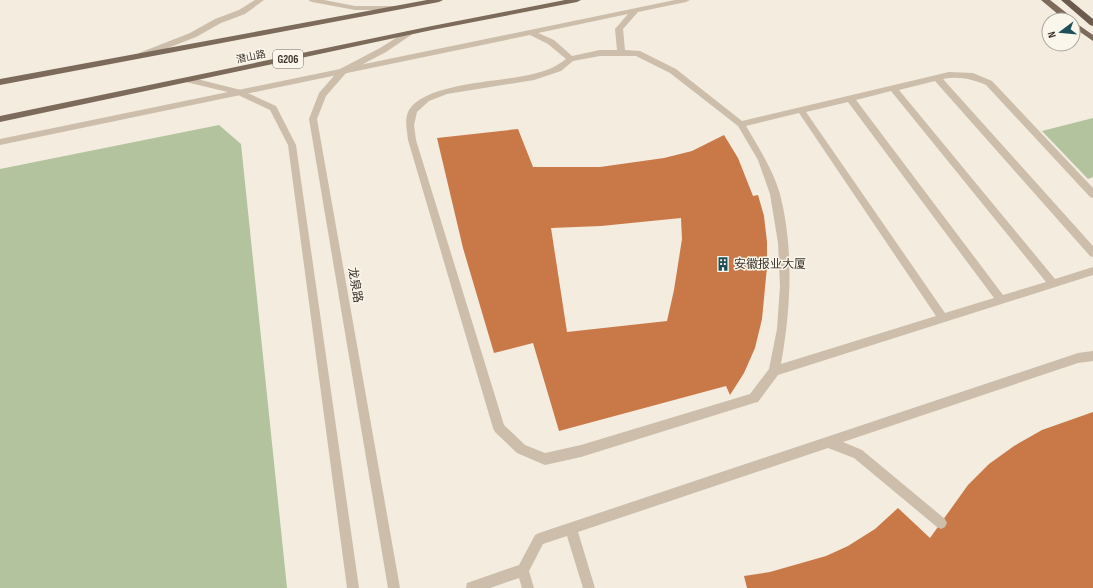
<svg xmlns="http://www.w3.org/2000/svg" width="1093" height="588" font-family="'Sofia Sans Condensed','Noto Sans SC',sans-serif">
	<rect width="100%" height="100%" fill="#f3ecdf"/>
	<!-- green -->
	<g fill="#b2c39e">
		<polygon points="1093,118 1093,177 1088,179 1042,131"/>
		<polygon points="219,125 241,144 287,588 0,588 0,169"/>
	</g>
	<!-- building -->
	<g fill="#c97847" fill-rule="evenodd">
		<path d="M518,129L533,167H600L664,158L692,151L724,135L738,158L753,196L758,195L764,216L767,242V267L762,319L755,348L744,373L730,395L726,386L559,431L533,343L494,353L463,248L437,138ZM681,218L682,239L674,290L667,321L567,332L551,228L601,226Z"/>
		<polygon points="1093,412 1093,588 747,588 744,576 770,572 826,556 848,546 875,529 898,508 930,538 968,485 989,464 1014,446 1042,430"/>
	</g>
	<g fill="none" stroke-linecap="round" stroke-linejoin="round">
		<!-- service -->
		<g fill="#ccbeaa" fill-rule="evenodd">
			<path d="M675,0H690L686,2L638,12L623,29L625,50L640,51L676,69L742,121L949,72L973,73L992,81L1093,188V198L1090,197L986,85C972,79 958,76 943,79L1093,246V257L1090,256L935,81L899,90L1055,279L1093,267V275L778,375L758,402L754,403L581,457L545,465L517,453L495,432L493,428L408,140C407,130 404,119 409,110C426,82 503,82 533,74C546,71 556,67 566,59L548,44L530,35L0,145V139ZM628,14L615,29L617,50H600L572,56L554,40L538,33ZM600,56H636L670,73L738,126L758,160L770,194L778,243L780,286L777,329L769,369L750,394L581,445L545,453L525,445L504,425L416,140L414,125L417,112L429,101L447,94L534,80L561,71L573,61ZM891,91L1046,282L1003,295L856,100ZM848,102L994,298L945,313L806,112ZM799,113L936,316L781,364C791,308 794,249 780,194C773,170 759,148 746,126Z"/>
			<polygon points="1093,351 1093,361 1078,363 843,442 862,450 945,519 947,523 945,527 941,529 937,527 854,458 828,448 578,532 595,588 583,588 567,536 543,544 529,571 534,588 522,588 519,578 490,588 466,588 467,583 519,565 535,535 539,533 1078,353"/>
		</g>
		<!-- tertiary -->
		<g fill="#ccbeaa" fill-rule="evenodd">
			<polygon points="255,0 264,0 245,14 221,23 196,37 145,57 139,57 138,55 139,53 190,33 215,19 239,10"/>
			<polygon points="308,0 324,0 355,6 397,6 401,8 397,10 355,10 312,2"/>
			<polygon points="407,31 410,31 414,33 386,52 346,73 326,96 317,119 400,588 388,588 309,119 319,93 340,69 380,48"/>
			<polygon points="189,77 241,90 276,106 296,145 359,588 347,588 288,145 270,110 236,94 186,82 185,80"/>
		</g>
		<!-- primary -->
		<g fill="#7c6a5a" fill-rule="evenodd">
			<polygon points="427,0 443,0 439,2 0,85 0,79"/>
			<polygon points="565,0 581,0 577,2 432,30 0,122 0,116 432,26"/>
			<polygon points="1041,0 1050,0 1073,18 1073,21 1093,35 1093,41 1073,27 1073,20 1065,20"/>
		</g>
		<!-- trunk -->
		<polygon fill="#6c5b4d" fill-rule="evenodd" points="1061,0 1070,0 1093,19 1093,26 1090,25"/>
	</g>
	<!-- icons -->
	<defs>
		<symbol id="building-bare" viewBox="-9 -9 18 18"><path d="M-4-6H4V6H1V3H-1V6H-4ZM-2.5-4.3h1.7v1.8h-1.7ZM.8-4.3h1.7v1.8H.8ZM-2.5-1h1.7V.8h-1.7ZM.8-1h1.7V.8H.8Z" fill="#1e505c" stroke="#fbf6eb" stroke-width="2.5" paint-order="stroke"/></symbol>
	</defs>
	<g fill-rule="evenodd">
		<use href="#building-bare" x="713" y="254" width="20" height="20"/>
	</g>
	<g text-anchor="middle" dominant-baseline="central" stroke-width="3" stroke-linejoin="round" paint-order="stroke">
		<!-- far-street labels -->
		<g font-size="10" fill="#39312a" stroke="#fbf6eb">
			<text transform="translate(251 57) rotate(-12)">潜山路</text>
		</g>
		<!-- shield labels -->
		<rect fill="#fbf6eb" stroke="#736c64" stroke-width="1" x="273" y="50" width="30" height="18" rx="3"/>
		<g font-size="11" font-weight="bold" fill="#39312a">
			<text x="288" y="59">G206</text>
		</g>
		<!-- poi labels -->
		<g font-size="12" fill="#39312a" stroke="#fbf6eb" text-anchor="start">
			<text x="734" y="264">安徽报业大厦</text>
		</g>
		<!-- street labels -->
		<g font-size="12" fill="#39312a" stroke="#fbf6eb">
			<text transform="translate(355 285) rotate(80)">龙泉路</text>
		</g>
	</g>
	<!-- north arrow -->
	<g transform="translate(1061 32) rotate(254)"><circle r="19" fill="#fbf6eb" stroke="#ada79e"/>
	<path d="M0-3L7 15L0 10L-7 15Z" fill="#1e505c"/>
	<text y="-6" font-size="11" font-weight="bold" text-anchor="middle" fill="#39312a">N</text>
	</g>
</svg>
